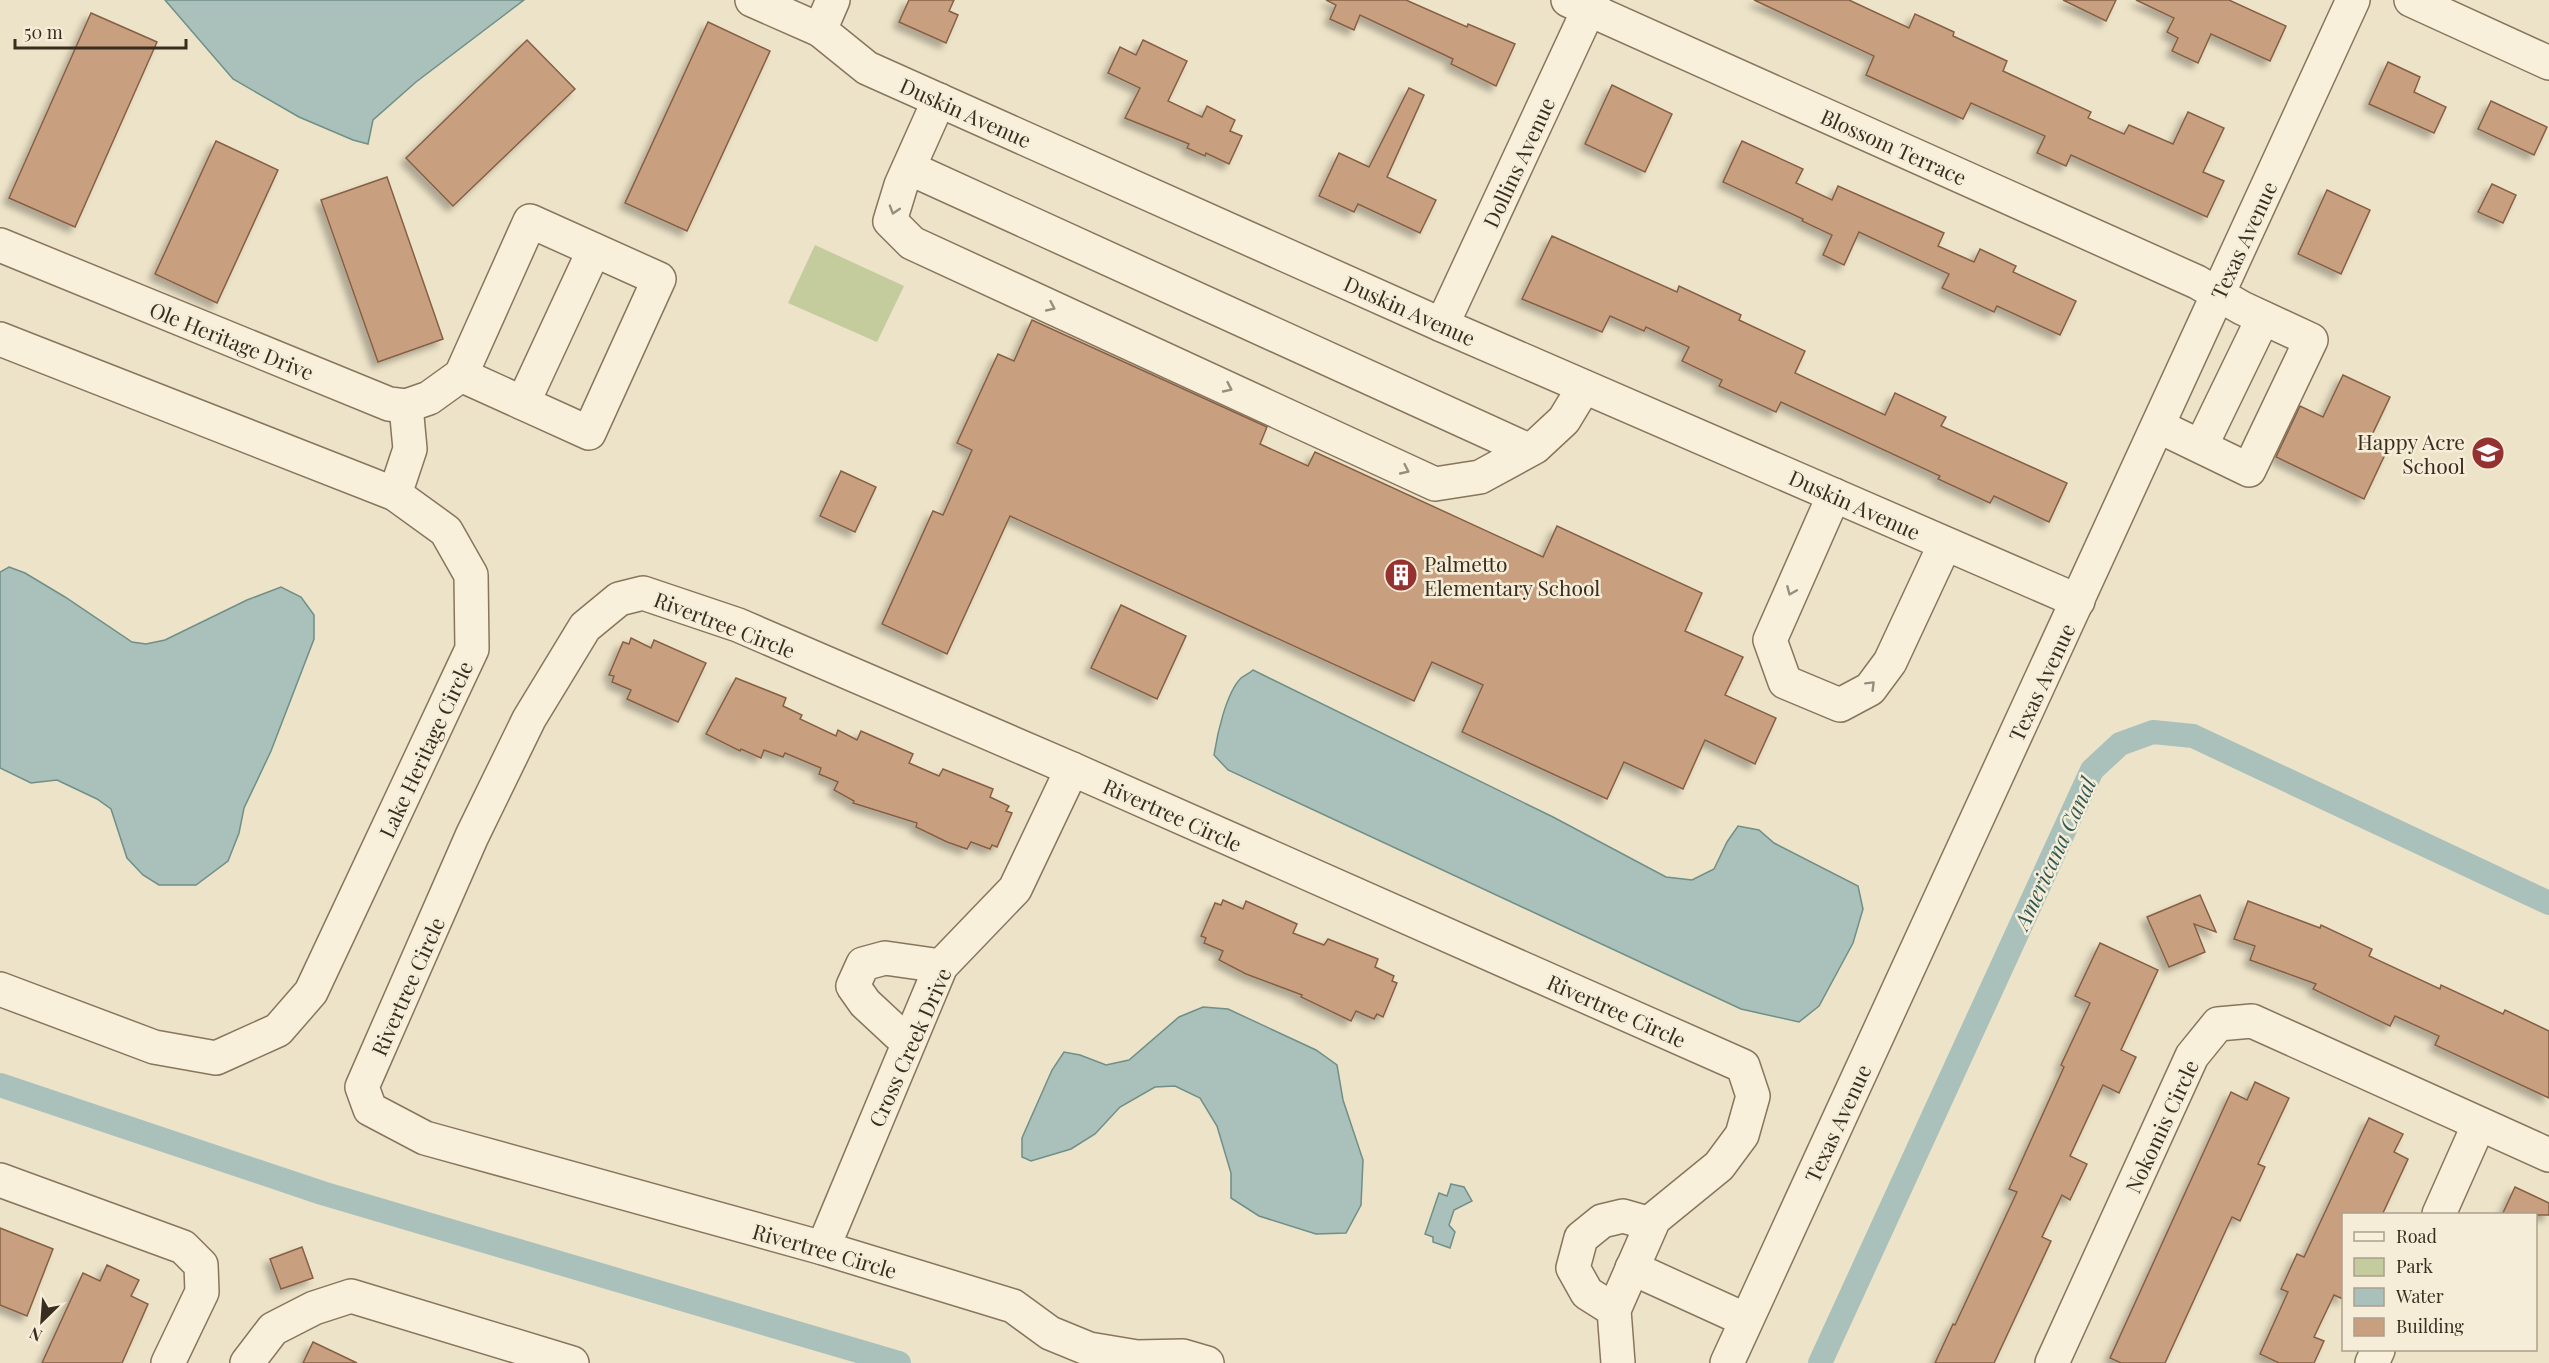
<svg xmlns="http://www.w3.org/2000/svg" width="2549" height="1363" font-family="'Playfair Display',serif">
	<defs>
		<filter id="shadow"><feDropShadow dx="-5.5" dy="5.5" stdDeviation="3" flood-color="#0004"/></filter>
	</defs>
	<rect width="100%" height="100%" fill="#ede3c8"/>
	<!-- green -->
	<polygon fill="#c4cb9c" points="815,245 904,286 877,342 788,303"/>
	<!-- water -->
	<g fill="#a9c1ba" stroke="#6f8f88" stroke-width="1.5">
		<polygon points="165,0 524,0 416,82 373,120 368,144 353,140 299,117 233,79"/>
		<polygon points="9,567 25,573 65,597 132,642 146,644 165,640 247,600 281,587 301,597 314,615 314,639 271,751 244,808 239,833 228,861 196,885 159,885 143,875 127,858 111,809 97,799 57,780 31,783 0,768 0,572"/>
		<path d="M1253,670L1553,817L1666,877L1692,880L1714,869L1727,842L1738,826L1759,830L1774,843L1858,886L1863,909L1853,943L1819,1006L1799,1022L1741,1009L1228,770L1214,755C1217,735 1226,693 1241,678C1245,675 1250,673 1253,670Z"/>
		<polygon points="1203,1007 1228,1009 1316,1050 1337,1065 1343,1100 1363,1160 1361,1205 1346,1233 1316,1234 1259,1216 1231,1198 1231,1173 1217,1126 1200,1098 1175,1086 1155,1087 1120,1107 1095,1134 1071,1149 1031,1161 1022,1157 1022,1138 1052,1070 1064,1052 1080,1055 1106,1065 1129,1060 1179,1017"/>
		<polygon points="1451,1184 1464,1187 1472,1201 1454,1210 1449,1225 1455,1232 1450,1248 1433,1242 1433,1237 1425,1234 1439,1193 1447,1196"/>
	</g>
	<g fill="none" stroke-linecap="round" stroke-linejoin="round">
		<!-- canal -->
		<g stroke="#a9c1ba" stroke-width="24">
			<polyline points="0,1085 322,1193 899,1363"/>
			<polyline points="1820,1363 2092,770 2120,744 2153,732 2193,736 2549,903"/>
		</g>
	</g>
	<!-- building -->
	<g fill="#c9a07f" stroke="#866044" stroke-width="1.5" filter="url(#shadow)">
		<polygon points="909,0 954,0 949,11 958,15 946,43 899,22"/>
		<polygon points="1326,0 1406,0 1467,27 1468,24 1515,44 1496,86 1451,64 1453,59 1360,15 1354,30 1330,19 1336,5"/>
		<polygon points="1754,0 1849,0 1909,28 1915,14 1954,32 1953,36 2007,61 2003,71 2091,112 2088,118 2124,134 2129,125 2173,144 2188,112 2224,128 2203,172 2224,181 2207,217 2071,155 2066,166 2037,153 2045,136 1971,103 1963,119 1866,75 1874,56"/>
		<polygon points="2063,0 2116,0 2106,21"/>
		<polygon points="2136,0 2229,0 2286,26 2270,61 2211,34 2198,63 2172,51 2178,38 2167,32 2174,18"/>
		<polygon points="91,13 157,42 75,227 9,198"/>
		<polygon points="708,22 770,51 687,231 625,203"/>
		<polygon points="527,40 575,89 453,206 406,158"/>
		<polygon points="1143,40 1187,61 1168,101 1202,117 1207,106 1235,120 1230,131 1242,136 1229,164 1206,153 1205,156 1187,148 1189,144 1125,118 1140,88 1108,73 1120,47 1136,55"/>
		<polygon points="2388,62 2420,77 2414,92 2446,107 2434,133 2369,104"/>
		<polygon points="1612,85 1672,114 1645,172 1585,144"/>
		<polygon points="1409,88 1424,95 1387,177 1436,200 1420,233 1358,204 1354,212 1319,196 1339,153 1369,167"/>
		<polygon points="2491,101 2547,127 2534,155 2478,129"/>
		<polygon points="216,141 278,170 217,303 155,274"/>
		<polygon points="1742,141 1803,169 1796,183 1832,200 1838,186 1944,233 1938,246 1974,262 1980,249 2016,266 2013,272 2076,301 2060,335 1997,306 1994,312 1942,288 1949,274 1859,232 1844,265 1823,255 1832,235 1802,221 1803,219 1723,182"/>
		<polygon points="387,177 443,339 378,362 321,200"/>
		<polygon points="2492,184 2516,195 2503,223 2478,212"/>
		<polygon points="2327,190 2370,210 2341,274 2298,254"/>
		<polygon points="1552,236 1677,292 1679,286 1741,315 1739,320 1805,351 1795,373 1885,415 1895,393 1946,417 1941,426 2067,483 2049,522 1994,496 1990,503 1938,479 1940,476 1781,402 1776,412 1719,386 1722,380 1682,361 1689,347 1646,327 1644,331 1610,316 1602,332 1522,299"/>
		<polygon points="1032,320 1267,427 1260,444 1308,466 1315,452 1543,557 1557,526 1702,593 1685,631 1743,657 1725,695 1776,718 1755,764 1705,740 1683,789 1624,762 1607,799 1462,732 1483,685 1432,662 1414,701 1010,516 947,654 882,624 933,511 943,515 972,450 957,443 998,354 1014,361"/>
		<polygon points="2343,375 2390,397 2371,437 2389,446 2364,499 2276,457 2300,406 2323,417"/>
		<polygon points="841,471 876,487 855,532 820,516"/>
		<polygon points="1121,605 1186,636 1157,699 1091,668"/>
		<polygon points="631,638 651,648 654,640 706,663 678,722 627,699 631,690 612,682 614,676 609,675 623,642 629,644"/>
		<polygon points="736,678 786,698 783,706 802,715 800,719 836,736 838,730 857,740 861,731 913,754 909,763 939,776 943,769 993,789 990,797 1009,806 1006,811 1012,813 997,847 992,845 990,849 971,842 967,849 947,842 916,827 917,823 853,803 854,801 834,790 838,782 819,774 821,768 816,766 785,753 783,757 764,750 761,758 741,749 740,751 706,734"/>
		<polygon points="2200,895 2216,932 2194,924 2205,952 2169,967 2147,917"/>
		<polygon points="1223,900 1243,909 1246,901 1297,924 1293,933 1324,945 1328,939 1378,959 1375,967 1394,976 1392,981 1397,983 1383,1017 1377,1014 1374,1019 1356,1011 1351,1021 1301,997 1302,995 1246,974 1219,960 1223,951 1204,943 1206,938 1201,936 1215,903 1221,905"/>
		<polygon points="2248,901 2320,928 2321,925 2372,949 2369,956 2440,989 2441,985 2503,1014 2505,1010 2549,1031 2549,1098 2435,1045 2439,1036 2395,1016 2390,1026 2313,989 2316,984 2250,960 2255,946 2234,939"/>
		<polygon points="2100,943 2158,970 2121,1050 2136,1057 2119,1093 2103,1085 2070,1156 2087,1164 2070,1200 2062,1195 2042,1237 2051,1241 1994,1363 1935,1363 1953,1324 1955,1325 2017,1192 2009,1189 2064,1067 2061,1065 2090,1003 2075,996"/>
		<polygon points="2255,1082 2289,1098 2258,1164 2265,1167 2240,1221 2232,1217 2165,1363 2121,1363 2110,1358 2231,1092 2247,1100"/>
		<polygon points="2369,1118 2403,1134 2394,1152 2408,1159 2382,1215 2343,1215 2343,1299 2334,1295 2314,1337 2324,1341 2314,1363 2279,1363 2260,1354 2288,1292 2281,1289 2297,1254 2304,1257"/>
		<polygon points="2515,1187 2549,1203 2549,1215 2502,1215"/>
		<polygon points="0,1228 53,1249 27,1316 0,1305"/>
		<polygon points="302,1247 313,1278 281,1289 270,1259"/>
		<polygon points="107,1265 139,1280 131,1296 148,1304 122,1363 42,1363 83,1273 100,1281"/>
		<polygon points="313,1342 357,1363 303,1363"/>
	</g>
	<g fill="none" stroke-linecap="round" stroke-linejoin="round">
		<defs>
			<g id="minor">
				<polyline points="752,0 820,30 867,68 1442,325 2078,601"/>
				<polyline points="1568,0 2197,282 2242,308 2311,340 2249,470 2158,426"/>
				<polyline points="2411,0 2549,63"/>
				<polyline points="820,30 833,0"/>
				<polyline points="939,100 901,185 890,221 912,243 1435,484 1480,477 1535,447 1564,420 1584,387"/>
				<polyline points="909,168 1528,450"/>
				<polyline points="0,245 389,404 406,406 429,398 461,375 530,221 659,279 589,433 461,375"/>
				<polyline points="1442,325 1593,0"/>
				<polyline points="0,339 395,494 446,531 471,575 472,649 311,992 278,1030 216,1058 154,1047 0,989"/>
				<polyline points="523,403 594,250"/>
				<polyline points="2201,446 2263,318"/>
				<polyline points="395,494 410,449 406,406"/>
				<polyline points="1834,495 1770,640 1785,682 1840,705 1870,689 1890,662 1945,544"/>
				<polyline points="908,1043 865,1003 853,986 863,964 885,958 941,966"/>
				<polyline points="0,1180 183,1247 201,1265 202,1292 168,1363"/>
				<polyline points="2439,1214 2479,1124"/>
				<polyline points="823,1248 941,966 1015,889 1072,769"/>
				<polyline points="1632,1268 1746,1320"/>
				<polyline points="1614,1310 1587,1293 1573,1268 1581,1238 1602,1221 1623,1216 1651,1224"/>
				<polyline points="247,1363 273,1329 314,1308 351,1296 572,1363"/>
				<polyline points="1207,1363 1183,1356 1137,1357 1089,1349 1050,1333 1013,1306 823,1248 425,1138 370,1109 362,1087 472,836 529,719 585,627 619,599 643,593 738,625 1072,769 1743,1066 1753,1096 1742,1135 1719,1166 1654,1219 1614,1310 1618,1363"/>
				<polyline points="1727,1363 2353,0"/>
				<polyline points="2052,1363 2192,1056 2218,1024 2252,1021 2549,1155"/>
				<polyline points="2372,1363 2378,1350"/>
			</g>
		</defs>
		<!-- minor casing -->
		<use href="#minor" stroke="#88755d" stroke-width="36"/>
		<!-- minor -->
		<use href="#minor" stroke="#f8f0db" stroke-width="33"/>
	</g>
	<!-- one-way arrows -->
	<defs><path id="oneway-chevron" d="M-2-3.5L2.5 0L-2 3.5" fill="none" stroke-width="1.6" stroke-linecap="round" stroke-linejoin="round" transform="scale(1.5)"/></defs>
	<g stroke="#988e7e">
		<use href="#oneway-chevron" transform="translate(894 210) rotate(107)"/>
		<use href="#oneway-chevron" transform="translate(1051 307) rotate(25)"/>
		<use href="#oneway-chevron" transform="translate(1228 388) rotate(25)"/>
		<use href="#oneway-chevron" transform="translate(1405 470) rotate(25)"/>
		<use href="#oneway-chevron" transform="translate(1791 591) rotate(113)"/>
		<use href="#oneway-chevron" transform="translate(1871 685) rotate(-45)"/>
	</g>
	<!-- icons -->
	<defs>
		<symbol id="school-disc" viewBox="-11 -11 22 22"><circle r="9.5" fill="#953130" stroke="#f5edd7"/><path d="M0-5L7-2L0 1L-7-2ZM-4 1L0 2.5L4 1V4Q0 6-4 4Z" fill="#fff"/></symbol>
		<symbol id="building-disc" viewBox="-11 -11 22 22"><circle r="9.5" fill="#953130" stroke="#f5edd7"/><path d="M-4-6H4V6H1V3H-1V6H-4ZM-2.5-4.3h1.7v1.8h-1.7ZM.8-4.3h1.7v1.8H.8ZM-2.5-1h1.7V.8h-1.7ZM.8-1h1.7V.8H.8Z" fill="#fff"/></symbol>
	</defs>
	<g fill-rule="evenodd">
		<use href="#school-disc" x="2469" y="434" width="38" height="38"/>
		<use href="#building-disc" x="1382" y="556" width="38" height="38"/>
	</g>
	<g text-anchor="middle" dominant-baseline="central" stroke-width="5" stroke-linejoin="round" paint-order="stroke">
		<!-- street labels -->
		<g font-size="21" fill="#392d20" stroke="#f5edd7">
			<text transform="translate(966 112) rotate(24)">Duskin Avenue</text>
			<text transform="translate(1894 146) rotate(24)">Blossom Terrace</text>
			<text transform="translate(1518 162) rotate(-65)">Dollins Avenue</text>
			<text transform="translate(2243 240) rotate(-65)">Texas Avenue</text>
			<text transform="translate(1410 310) rotate(24)">Duskin Avenue</text>
			<text transform="translate(232 340) rotate(22)">Ole Heritage Drive</text>
			<text transform="translate(1855 504) rotate(24)">Duskin Avenue</text>
			<text transform="translate(725 624) rotate(21)">Rivertree Circle</text>
			<text transform="translate(2041 682) rotate(-65)">Texas Avenue</text>
			<text transform="translate(425 749) rotate(-65)">Lake Heritage Circle</text>
			<text transform="translate(1173 814) rotate(24)">Rivertree Circle</text>
			<text transform="translate(407 986) rotate(-66)">Rivertree Circle</text>
			<text transform="translate(1617 1010) rotate(24)">Rivertree Circle</text>
			<text transform="translate(909 1047) rotate(-66)">Cross Creek Drive</text>
			<text transform="translate(1837 1123) rotate(-65)">Texas Avenue</text>
			<text transform="translate(2161 1126) rotate(-65)">Nokomis Circle</text>
			<text transform="translate(825 1250) rotate(16)">Rivertree Circle</text>
		</g>
		<!-- poi labels -->
		<g font-size="21" fill="#392d20" stroke="#f5edd7" text-anchor="end">
			<text x="2465" y="441">Happy Acre<tspan x="2465" dy="24">School</tspan></text>
			<text x="1424" y="563" text-anchor="start">Palmetto<tspan x="1424" dy="24">Elementary School</tspan></text>
		</g>
		<!-- water labels -->
		<g font-size="22" font-style="italic" fill="#305857" stroke="#f5edd7">
			<text transform="translate(2054 853) rotate(-65)">Americana Canal</text>
		</g>
	</g>
	<!-- legend -->
	<rect x="2342" y="1213" width="195" height="138" fill="#f5edd7" stroke="#aaa08e" stroke-width="1.5"/>
	<rect x="2354" y="1232" width="30" height="9" fill="#f8f0db" stroke="#aaa08e" stroke-width="1.5"/>
	<text x="2396" y="1243" font-size="18" fill="#392d20">Road</text>
	<rect x="2354" y="1258" width="30" height="18" fill="#c4cb9c" stroke="#aaa08e" stroke-width="1.5"/>
	<text x="2396" y="1273" font-size="18" fill="#392d20">Park</text>
	<rect x="2354" y="1288" width="30" height="18" fill="#a9c1ba" stroke="#aaa08e" stroke-width="1.5"/>
	<text x="2396" y="1303" font-size="18" fill="#392d20">Water</text>
	<rect x="2354" y="1318" width="30" height="18" fill="#c9a07f" stroke="#aaa08e" stroke-width="1.5"/>
	<text x="2396" y="1333" font-size="18" fill="#392d20">Building</text>
	<!-- north arrow -->
	<g transform="translate(42 1321) rotate(205)" stroke="#f5edd7" stroke-width="4.5" paint-order="stroke">
	<path d="M0-4.5L10 22L0 15L-10 22Z" fill="#392d20"/>
	<text y="-9" font-size="16" font-weight="bold" text-anchor="middle" fill="#392d20">N</text>
	</g>
	<!-- scale -->
	<path d="M15 39v9h171v-9" fill="none" stroke="#392d20" stroke-width="3"/>
	<text x="24" y="39" font-size="18" fill="#392d20" stroke="#f5edd7" stroke-width="4.5" paint-order="stroke">50 m</text>
</svg>
